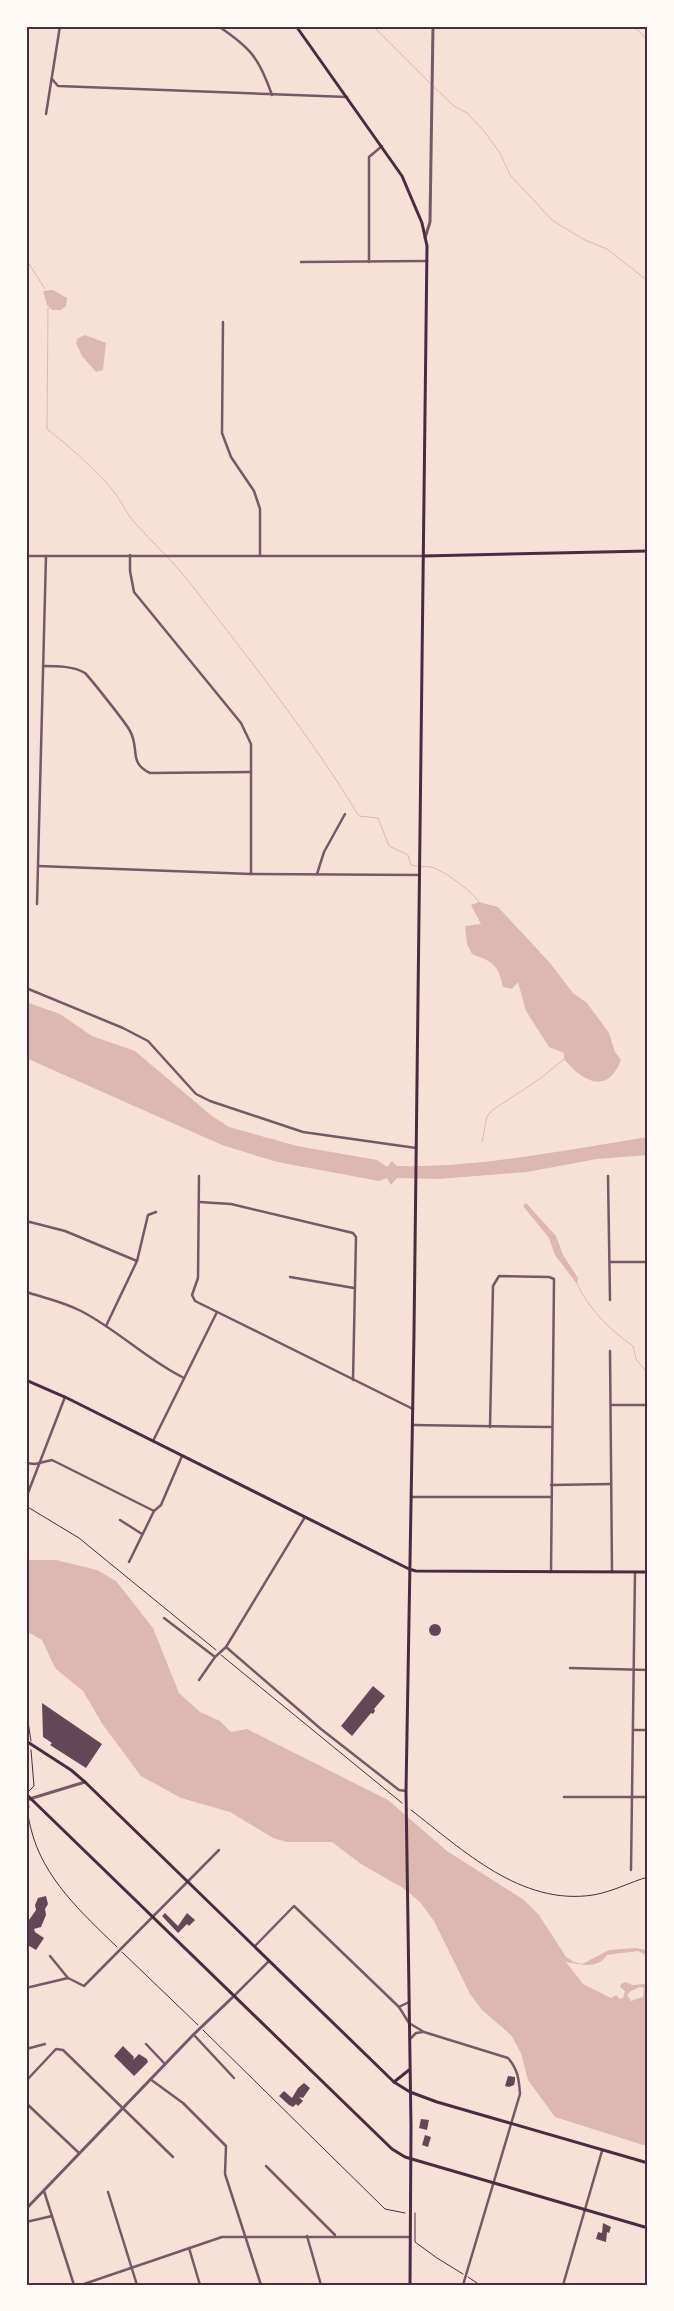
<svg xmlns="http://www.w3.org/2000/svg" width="674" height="2311" font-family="Overpass,sans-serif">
	<rect width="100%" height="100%" fill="#f7e1d7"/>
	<!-- water -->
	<g fill="#dcb8b0" fill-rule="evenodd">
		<polygon points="53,290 67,298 66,306 61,310 52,310 47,305 43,291"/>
		<polygon points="85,335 106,343 103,370 96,372 82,356 76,343 78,338"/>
		<path d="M479,902L498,907L550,963L573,993L587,1003L609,1033L615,1052L621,1060C607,1096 582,1081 564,1059V1053L549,1047L526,1011L518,982L512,989L503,987C498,964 493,962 472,954L467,944L465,926L481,924L471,905Z"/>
		<path d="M26,1002L60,1014L92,1036L135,1051L212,1116L229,1127L297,1146L377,1160L387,1167L392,1161L397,1166C481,1168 564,1150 648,1137V1155L597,1159L527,1172L439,1179L397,1178L391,1185L387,1178L379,1181L277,1162L222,1145L26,1058Z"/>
		<polygon points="526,1203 556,1236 563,1255 578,1278 577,1284 555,1255 549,1238 523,1206"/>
		<path d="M26,1560H56L97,1570L116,1581L153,1628L179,1693L200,1712L220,1721L231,1732L247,1729L388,1800L447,1851L524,1900L539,1915L566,1957L574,1962L582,1964L609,1950L635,1948L648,1950V1956L638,1951L607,1955C598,1970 578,1964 566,1962L583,1984L611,1998L616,1995L620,1999L623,1998L625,1991L620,1987L621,1984L625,1982L633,1985L646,1984L648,1982V2144L643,2145L555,2117L528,2080L521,2053L511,2035L482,2010L470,1994L434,1921L420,1902L403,1888L361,1864L332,1842H287L273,1838L230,1812L181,1798L141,1776L103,1725L83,1691L55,1668L42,1640L26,1631ZM640,1987L644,1988L643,1997L631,2001L627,1995L631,1991Z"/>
	</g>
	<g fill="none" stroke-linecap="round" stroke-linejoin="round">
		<!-- stream -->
		<g stroke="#dcb8b0" stroke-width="1">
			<polyline points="373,26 431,84"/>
			<polyline points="634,26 648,41"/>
			<polyline points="434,87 454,106 467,113 484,131 500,153 510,175 553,221 585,240 607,249 648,281"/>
			<polyline points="26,259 45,289"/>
			<path d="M48,308L47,429C70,447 92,466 111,488C120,498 125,512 134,522C151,541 170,558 186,578C246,655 308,732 359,816L378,818L389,846L408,855L411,865C419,867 424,866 431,867C442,869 473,892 479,902"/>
			<polyline points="482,1142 487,1116 494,1109 541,1078 564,1059"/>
			<path d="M577,1284C589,1309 610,1330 633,1346L636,1359L648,1374"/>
		</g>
	</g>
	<!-- building -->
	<g fill="#644757">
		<circle cx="435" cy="1630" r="6"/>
		<polygon points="373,1686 385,1696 374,1709 375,1711 373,1714 371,1713 352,1736 341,1726"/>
		<polygon points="42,1703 102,1744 86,1768 50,1745 52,1743 43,1737"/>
		<polygon points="46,1896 48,1904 45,1909 46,1915 41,1927 34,1929 35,1932 44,1938 36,1950 26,1944 26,1920 29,1920 36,1910 35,1905 38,1898"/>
		<polygon points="165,1913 178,1926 187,1913 195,1920 189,1926 187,1924 178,1933 162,1916"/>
		<polygon points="123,2046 134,2057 133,2060 139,2054 147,2059 148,2062 134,2076 114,2056"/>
		<polygon points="508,2076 515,2077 515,2081 514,2085 509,2087 505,2086"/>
		<polygon points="304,2083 310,2088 303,2098 299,2097 303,2101 298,2106 296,2104 293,2107 289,2105 279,2096 284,2091 292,2098 298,2088"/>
		<polygon points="421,2119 429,2120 427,2130 419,2128"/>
		<polygon points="425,2135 431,2137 428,2147 422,2145"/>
		<polygon points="603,2223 611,2227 609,2233 607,2232 606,2242 596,2239 598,2232 602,2233"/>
	</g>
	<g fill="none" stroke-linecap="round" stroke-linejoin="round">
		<!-- path -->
		<g stroke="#4a2c40" stroke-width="1">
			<polyline points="26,1506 79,1538 216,1650"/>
			<polyline points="221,1655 402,1803"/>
			<polyline points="26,1709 31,1741"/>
			<polyline points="29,1791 34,1786 31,1750"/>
			<path d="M29,1806C27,1814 29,1821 31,1829C43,1878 82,1913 117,1947"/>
			<path d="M411,1810C463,1850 521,1906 593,1895C612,1892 630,1882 648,1877"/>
			<polyline points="122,1952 198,2025"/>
			<polyline points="203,2030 385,2209 405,2213"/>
			<polyline points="415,2213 415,2242 437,2258 463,2274"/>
			<polyline points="468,2277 480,2285"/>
		</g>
		<!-- minor -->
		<g stroke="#755966" stroke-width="2.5">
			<path d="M218,26C251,48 259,58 272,95"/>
			<polyline points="52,79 58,86 347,97"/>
			<polyline points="46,114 60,26"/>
			<polyline points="301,262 427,261"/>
			<polyline points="369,262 369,157 382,146"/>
			<polyline points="223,322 222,433 231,457 254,491 260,509 260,555"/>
			<polyline points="130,555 130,571 134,592 241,723 251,744 251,874"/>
			<polyline points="26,556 423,556"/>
			<path d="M43,666C56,666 74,666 85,673C89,677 127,724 130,731C140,748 128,763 150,773L251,772"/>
			<polyline points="38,866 251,874 419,875"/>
			<polyline points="317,874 324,852 345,814"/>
			<polyline points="37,904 46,556"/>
			<polyline points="26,988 123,1028 148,1041 196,1094 210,1101 303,1132 416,1148"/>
			<polyline points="199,1176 198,1278 192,1295 195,1301 413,1409"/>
			<polyline points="608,1176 610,1300"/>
			<polyline points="199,1202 231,1204 353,1233 356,1237 353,1380"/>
			<polyline points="26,1221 65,1231 137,1261"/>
			<polyline points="611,1262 648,1262"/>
			<polyline points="290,1277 354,1288"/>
			<path d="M26,1292C45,1298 64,1302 81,1311C118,1330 147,1360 184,1378"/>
			<polyline points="106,1326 137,1261 148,1215 156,1212"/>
			<polyline points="610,1351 612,1572"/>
			<polyline points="611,1405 648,1405"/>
			<polyline points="413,1425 551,1427"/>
			<polyline points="490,1427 493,1286 499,1276 549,1277 554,1279 551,1572"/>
			<polyline points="153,1441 217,1312"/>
			<polyline points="26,1463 35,1464 52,1460 154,1511"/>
			<polyline points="551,1485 611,1484"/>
			<polyline points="411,1497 551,1497"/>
			<polyline points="26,1498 65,1397"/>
			<polyline points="120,1520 142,1534"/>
			<polyline points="129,1562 154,1511 161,1505 182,1456"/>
			<polyline points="164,1618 215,1657"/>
			<polyline points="226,1647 321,1729 399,1790 406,1791"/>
			<polyline points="570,1668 648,1670"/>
			<polyline points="199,1680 215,1657 226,1647 305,1517"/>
			<polyline points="634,1730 648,1730"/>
			<polyline points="564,1797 648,1797"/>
			<polyline points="631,1870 635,1572"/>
			<path d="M255,1946L294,1906L399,2007L409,2023L424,2032L508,2058C518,2069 519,2080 520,2094L463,2285"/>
			<polyline points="50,1956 68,1978"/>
			<polyline points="26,1988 68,1978 84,1986 219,1850"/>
			<polyline points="234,1996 269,1961"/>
			<polyline points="399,2007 409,2002"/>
			<polyline points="194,2035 234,2078"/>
			<polyline points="411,2038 416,2033 423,2032"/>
			<polyline points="146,2044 165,2064"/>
			<polyline points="26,2049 45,2044"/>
			<polyline points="150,2079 183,2103 226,2146 225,2174 261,2285"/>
			<polyline points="26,2081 56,2049 63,2050 173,2157"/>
			<polyline points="26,2103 79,2153"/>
			<polyline points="266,2166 335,2235"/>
			<polyline points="44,2191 74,2285"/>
			<polyline points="108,2192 137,2285"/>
			<polyline points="26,2222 52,2216"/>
			<polyline points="307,2236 321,2285"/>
			<polyline points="189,2248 200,2285"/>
			<polyline points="81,2285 222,2237 410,2237"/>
			<polyline points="563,2285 602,2151"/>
		</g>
		<!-- tertiary -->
		<g stroke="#755966" stroke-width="3">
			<polyline points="425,238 430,222 433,26"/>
			<polyline points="26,1800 85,1782"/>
			<polyline points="26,2209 194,2034 234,1996"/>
		</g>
		<!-- secondary -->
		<g stroke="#4a2c40" stroke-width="3">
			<polyline points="296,26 402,176 422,223 427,246 414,1333 406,1791 411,2126 410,2285"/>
			<polyline points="423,556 648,551"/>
			<polyline points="26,1380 65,1397 409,1569 416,1571 648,1572"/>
			<polyline points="26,1741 71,1770 85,1782 394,2082 410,2092 437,2102 648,2163"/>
			<polyline points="26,1794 392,2149 405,2157 648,2228"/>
			<polyline points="394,2082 409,2070"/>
		</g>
	</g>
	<!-- border -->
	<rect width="674" height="2311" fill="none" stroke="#fffaf5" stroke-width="55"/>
	<rect x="28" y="28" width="618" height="2256" fill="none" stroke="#4a2c40" stroke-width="2"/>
</svg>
